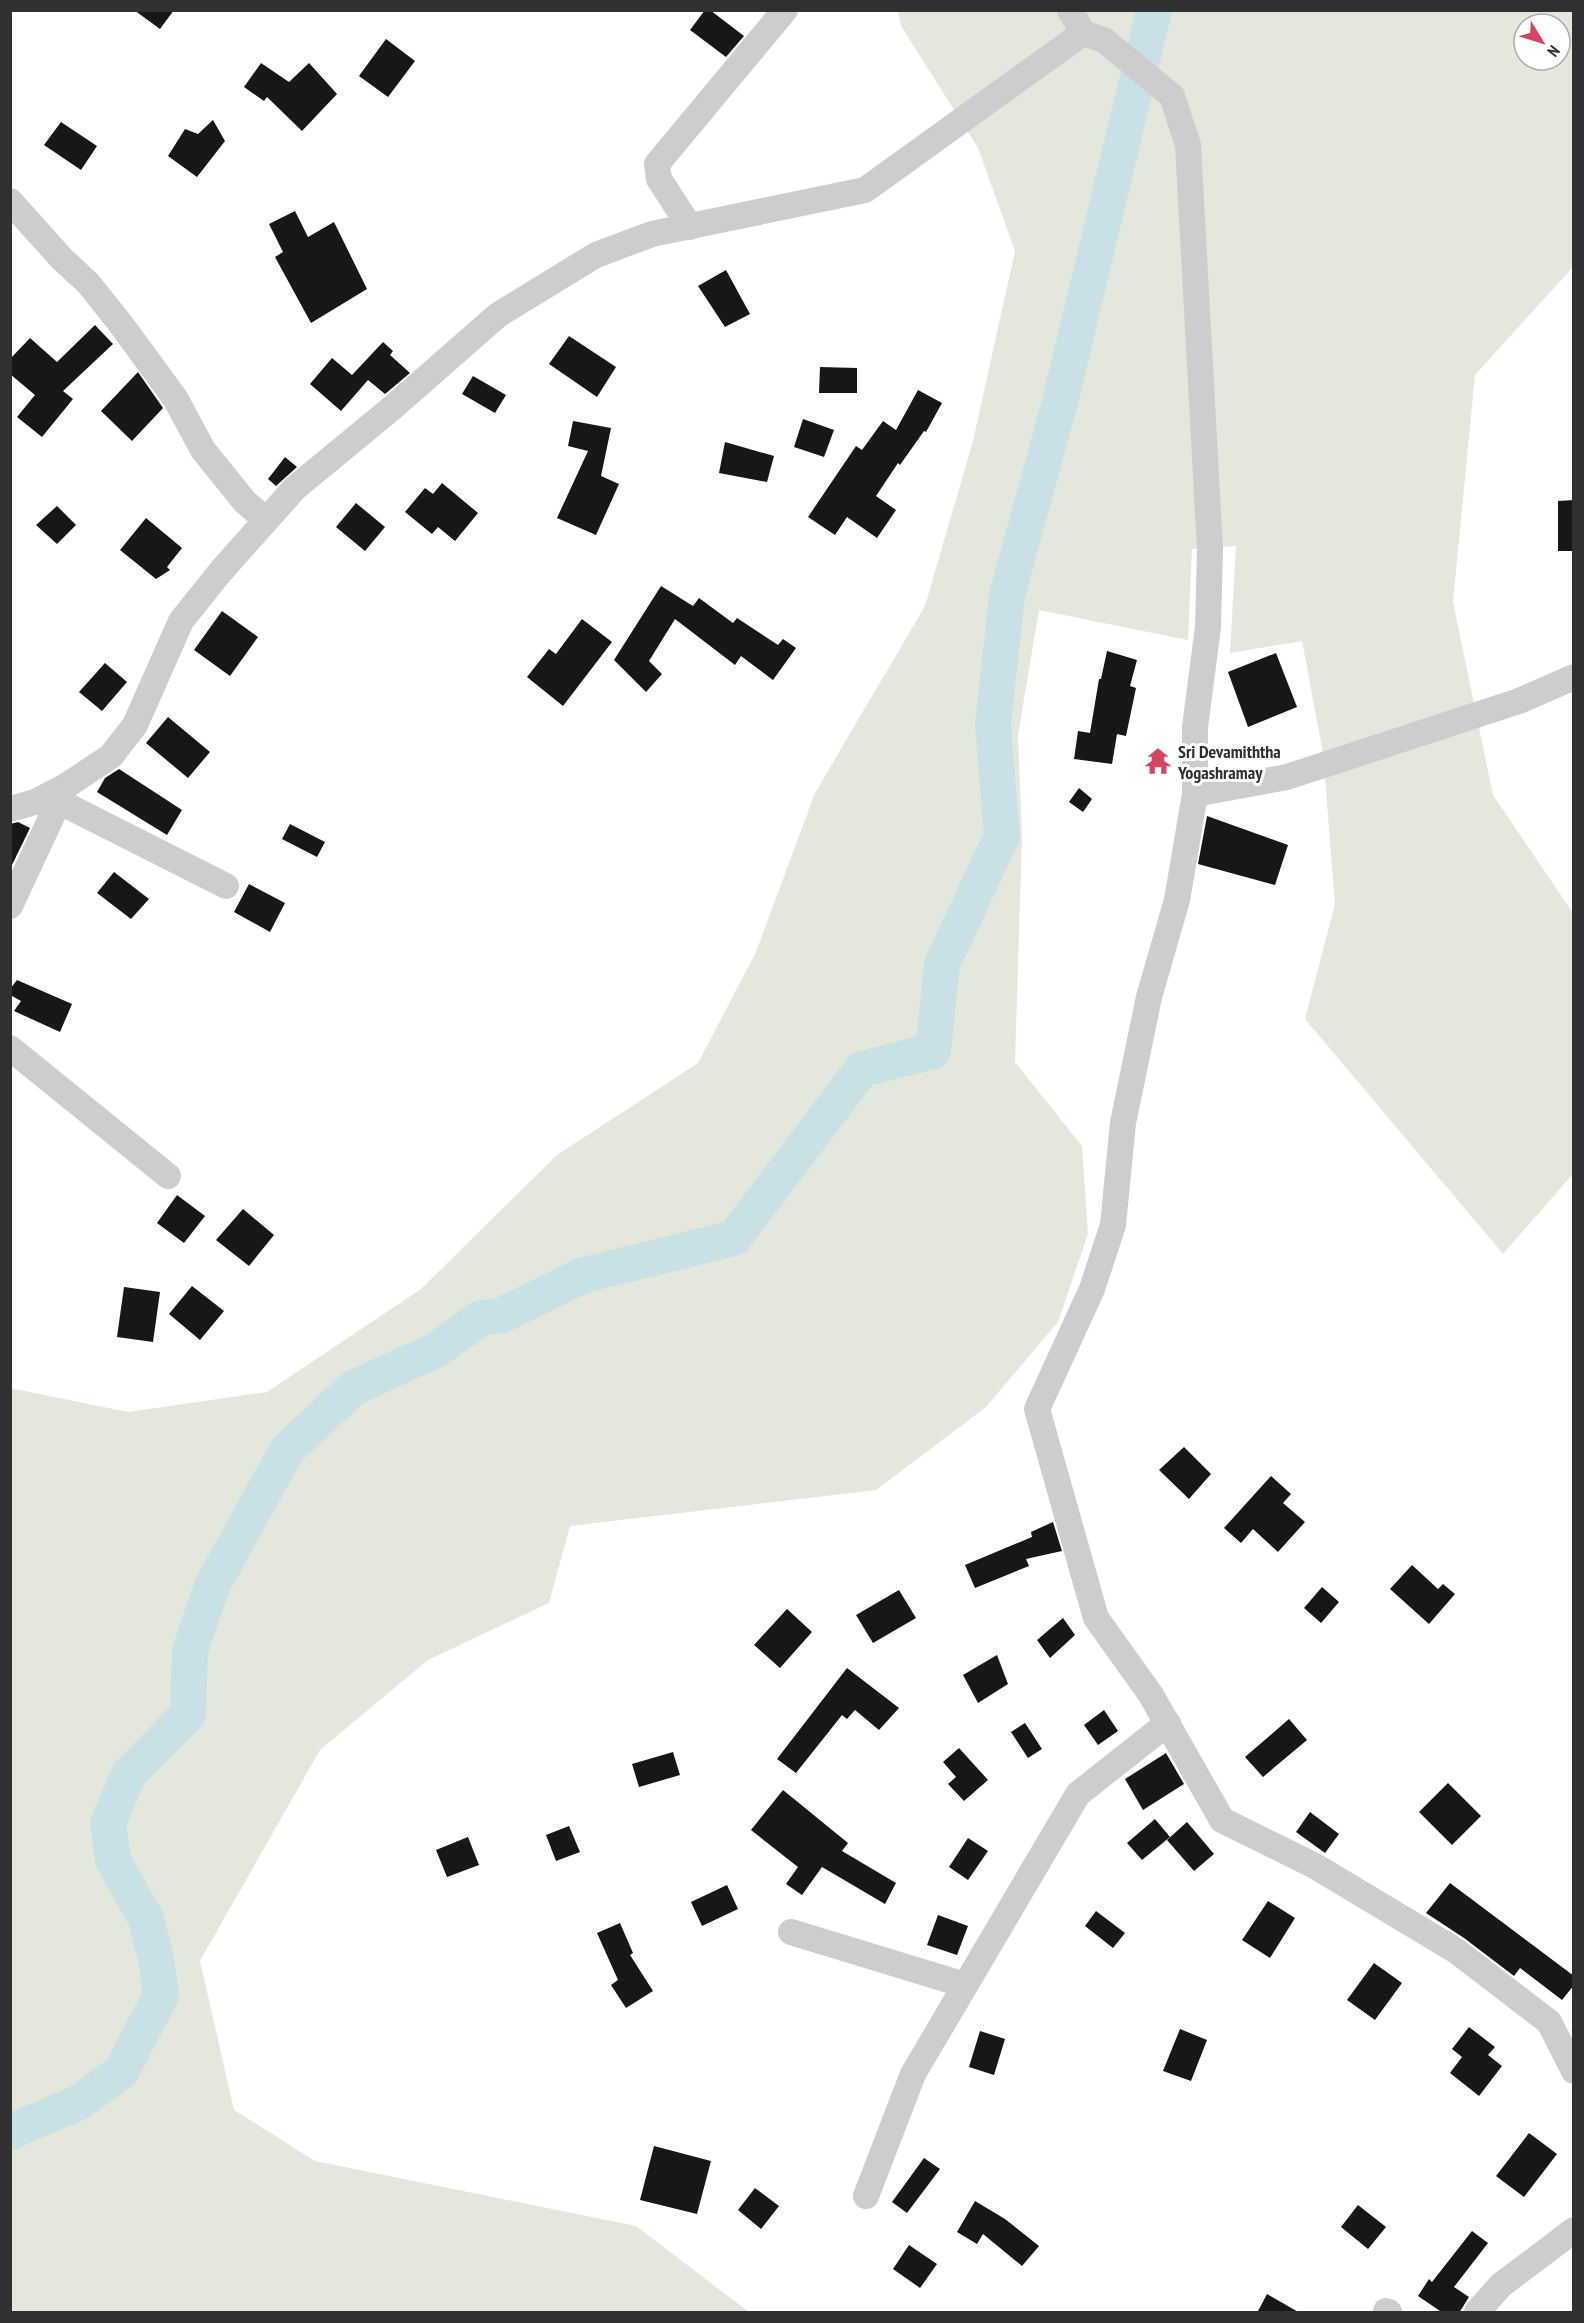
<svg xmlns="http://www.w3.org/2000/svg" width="1584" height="2323" font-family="'PT Sans Narrow',sans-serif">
	<rect width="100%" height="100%" fill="#fff"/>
	<!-- green -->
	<path fill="#e4e8dc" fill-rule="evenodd" d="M898,11H1573V267L1475,375L1453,602L1493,795L1573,913V1174L1503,1254L1305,1019L1335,904L1323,753L1302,641L1230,653L1236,546L1192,549L1188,640L1039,610L1018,735L1022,837L1015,1062L1082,1146L1088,1234L1058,1322L986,1407L876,1490L570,1526L549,1603L428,1660L320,1750L200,1961L234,2110L315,2161L636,2226L749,2312H11L10,1388L128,1412L267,1392L421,1289L557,1155L698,1063L756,952L815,793L925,606L973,441L1015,251L978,148L901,26ZM1524,24H1560V60H1524Z"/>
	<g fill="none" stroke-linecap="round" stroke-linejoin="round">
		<!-- river -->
		<polyline stroke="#cae0e7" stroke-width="36" points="10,2132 78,2103 121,2072 161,1995 156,1959 146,1919 113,1860 108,1823 129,1774 188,1714 190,1650 212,1586 287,1450 353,1388 436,1350 481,1318 502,1315 584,1275 734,1238 862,1069 933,1051 942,964 1002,836 993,725 1007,595 1060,402 1154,10"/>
	</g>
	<!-- building -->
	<g fill="#171717">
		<polygon points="134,10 174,10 160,29"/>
		<polygon points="705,10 710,10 744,36 726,57 690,30"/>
		<polygon points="386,39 415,61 388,97 359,76"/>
		<polygon points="261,63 289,82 309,63 337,94 302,131 267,97 264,101 244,87"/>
		<polygon points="213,120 225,141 197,177 168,156 185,129 198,134"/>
		<polygon points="61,122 97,146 81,170 44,145"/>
		<polygon points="295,211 308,237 334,222 367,289 311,323 275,257 283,252 269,224"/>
		<polygon points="726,270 750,314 725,327 698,286"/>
		<polygon points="95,325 113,344 63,391 73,399 42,437 17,417 35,395 10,374 10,359 30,338 57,362"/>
		<polygon points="569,336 616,367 597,397 549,364"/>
		<polygon points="383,342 393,351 390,355 410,373 385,394 368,380 341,411 310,384 332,358 352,375"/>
		<polygon points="820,367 857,368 857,393 819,393"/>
		<polygon points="138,372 163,408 132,441 101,411"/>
		<polygon points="473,376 506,395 495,413 462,394"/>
		<polygon points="918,390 942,403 926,432 924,431 900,465 898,463 876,496 896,510 877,538 847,517 835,535 808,517 856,446 862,450 883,421 896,430"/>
		<polygon points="803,419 834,430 824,457 794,447"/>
		<polygon points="573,421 611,428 601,476 619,484 596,535 557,518 588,451 568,446"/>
		<polygon points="725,442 774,456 767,482 719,473"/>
		<polygon points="285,457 297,467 276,486 268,479"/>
		<polygon points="442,483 478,513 455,541 438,527 432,534 405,512 425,488 433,494"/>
		<polygon points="1574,500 1574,551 1558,551 1558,501"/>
		<polygon points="356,503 385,527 365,551 336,527"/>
		<polygon points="57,506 76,525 57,544 36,525"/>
		<polygon points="146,518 182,548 167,567 170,570 156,579 120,550"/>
		<polygon points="661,586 693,606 699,598 733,623 737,618 778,645 783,639 796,648 773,680 741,656 735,665 675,619 649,661 662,674 646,692 614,660"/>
		<polygon points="222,611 258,637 230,676 194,650"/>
		<polygon points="582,619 612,642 563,706 527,677 549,649 556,654"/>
		<polygon points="1107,651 1137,660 1130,686 1136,688 1126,736 1117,734 1112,764 1074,759 1078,731 1090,733 1099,679 1101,679"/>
		<polygon points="1276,653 1297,707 1248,727 1228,672"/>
		<polygon points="105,663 127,682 102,711 79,692"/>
		<polygon points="168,717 210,752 188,778 146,743"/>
		<polygon points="119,769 182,810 167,835 97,792 105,778"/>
		<polygon points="1079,788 1092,799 1083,812 1069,802"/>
		<polygon points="1207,816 1288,845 1275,885 1198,864"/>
		<polygon points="18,822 30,828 10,869 10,824"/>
		<polygon points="290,824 325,842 317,857 282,839"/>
		<polygon points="114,872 149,899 131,919 97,893"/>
		<polygon points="249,884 285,903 270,932 234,912"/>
		<polygon points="17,980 72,1004 60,1032 14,1011 21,1001 10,995 10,989"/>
		<polygon points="177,1195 205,1216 184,1243 157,1223"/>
		<polygon points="243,1209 274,1235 249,1266 216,1240"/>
		<polygon points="192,1286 224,1311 200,1340 169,1314"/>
		<polygon points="124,1287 160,1292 153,1342 117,1337"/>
		<polygon points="1184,1447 1211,1474 1189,1499 1159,1470"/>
		<polygon points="1271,1476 1291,1494 1283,1503 1305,1522 1278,1552 1253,1529 1241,1543 1224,1528"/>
		<polygon points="1053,1522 1062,1551 1026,1559 1029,1566 975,1588 965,1565 1032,1537 1031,1532"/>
		<polygon points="1412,1565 1438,1589 1443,1584 1455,1594 1429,1624 1390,1589"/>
		<polygon points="1322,1587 1339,1602 1321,1623 1304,1608"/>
		<polygon points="899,1590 916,1618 873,1643 856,1615"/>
		<polygon points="787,1609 812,1632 780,1668 754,1645"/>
		<polygon points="1063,1618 1075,1635 1050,1658 1037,1640"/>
		<polygon points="997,1655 1008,1684 978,1703 963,1675"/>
		<polygon points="847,1668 899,1708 879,1730 855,1710 847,1719 842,1715 796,1773 777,1759"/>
		<polygon points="1104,1710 1118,1731 1098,1745 1084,1725"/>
		<polygon points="1289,1719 1307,1740 1263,1777 1245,1757"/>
		<polygon points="1025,1723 1042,1749 1028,1758 1011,1732"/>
		<polygon points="959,1748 988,1780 964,1801 948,1784 956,1777 943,1762"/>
		<polygon points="673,1752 680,1775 639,1787 632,1764"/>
		<polygon points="1166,1753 1184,1784 1143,1810 1125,1779"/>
		<polygon points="1448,1783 1481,1816 1452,1845 1419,1812"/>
		<polygon points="783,1790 848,1843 842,1851 896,1883 885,1904 822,1867 802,1895 786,1884 798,1867 751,1830"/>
		<polygon points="1310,1812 1339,1834 1325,1853 1296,1832"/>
		<polygon points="1155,1819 1170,1837 1142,1860 1127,1843"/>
		<polygon points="1187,1822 1214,1854 1194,1871 1167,1840"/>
		<polygon points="569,1826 580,1852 556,1861 546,1835"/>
		<polygon points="468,1837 479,1865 447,1877 436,1850"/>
		<polygon points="968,1838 988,1851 968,1880 949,1867"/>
		<polygon points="1450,1883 1574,1976 1574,1985 1562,2000 1520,1968 1514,1976 1464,1938 1426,1913"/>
		<polygon points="727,1885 738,1909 702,1926 691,1902"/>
		<polygon points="1268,1901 1295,1918 1270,1958 1242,1940"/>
		<polygon points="1096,1911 1125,1933 1113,1948 1085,1926"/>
		<polygon points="938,1915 968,1926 957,1955 927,1945"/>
		<polygon points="620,1923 633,1953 630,1955 653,1991 626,2008 611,1985 618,1980 597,1933"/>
		<polygon points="1374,1963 1402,1983 1375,2020 1347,2000"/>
		<polygon points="1469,2027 1495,2047 1488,2055 1502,2066 1479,2096 1450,2073 1462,2057 1452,2049"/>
		<polygon points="1180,2029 1207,2040 1191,2081 1163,2071"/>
		<polygon points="980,2031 1005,2039 994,2075 969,2067"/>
		<polygon points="1529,2133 1557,2154 1524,2197 1496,2176"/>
		<polygon points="654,2146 711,2161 697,2214 640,2200"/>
		<polygon points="924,2158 940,2169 907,2213 892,2202"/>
		<polygon points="755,2188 779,2206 761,2229 738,2210"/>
		<polygon points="975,2201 1005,2219 1039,2246 1022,2266 983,2234 977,2244 957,2232"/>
		<polygon points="1358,2205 1386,2227 1368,2249 1341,2227"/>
		<polygon points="1472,2231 1488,2243 1454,2287 1469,2297 1459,2313 1443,2313 1418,2296 1429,2279 1432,2282"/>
		<polygon points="909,2245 937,2264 920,2288 893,2269"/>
		<polygon points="1267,2294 1300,2313 1257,2313"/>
	</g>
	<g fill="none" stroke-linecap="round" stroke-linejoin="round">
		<!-- minor -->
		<g stroke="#cdcdcd" stroke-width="26">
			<polyline points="1070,10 1083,33 1104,40 1172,96 1188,145 1210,549 1208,627 1195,727 1195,794 1177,900 1149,997 1123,1123 1113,1225 1092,1289 1037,1409 1096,1618 1151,1695 1222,1820 1315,1866 1455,1950 1549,2022 1574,2071"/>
			<polyline points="10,201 62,259 88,283 120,323 175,398 203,450 245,502 266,520"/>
			<polyline points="690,227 659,179 657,164 785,10"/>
			<polyline points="1195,794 1287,777 1519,701 1574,677"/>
			<polyline points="58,801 226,886"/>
			<polyline points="10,809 35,802 66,786 111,756 135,725 181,621 221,571 295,488 392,408 498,315 596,255 652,234 865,190 1083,33"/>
			<polyline points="10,906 66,786"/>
			<polyline points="10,1048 168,1176"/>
			<polyline points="791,1932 965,1985"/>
			<polyline points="866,2196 913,2074 1078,1794 1168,1723"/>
			<polyline points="1386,2311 1389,2312"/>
			<polyline points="1477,2312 1501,2285 1574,2230"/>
		</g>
	</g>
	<!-- icons -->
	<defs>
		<symbol id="temple-bare" viewBox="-9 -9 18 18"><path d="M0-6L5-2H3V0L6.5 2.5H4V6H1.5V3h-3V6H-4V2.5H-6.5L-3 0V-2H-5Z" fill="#d34564" stroke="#fff" stroke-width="2.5" paint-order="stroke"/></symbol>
	</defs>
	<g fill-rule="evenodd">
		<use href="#temple-bare" x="1139" y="742" width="38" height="38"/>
	</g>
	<g text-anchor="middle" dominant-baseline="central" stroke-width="6" stroke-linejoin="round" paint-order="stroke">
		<!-- poi labels -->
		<g font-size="18" font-weight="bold" fill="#303030" stroke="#fff" text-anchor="start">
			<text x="1178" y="751">Sri Devamiththa<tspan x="1178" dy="21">Yogashramay</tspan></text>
		</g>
	</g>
	<!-- border -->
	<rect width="1584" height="2323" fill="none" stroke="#303030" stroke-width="24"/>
	<!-- north arrow -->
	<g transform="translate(1542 42) rotate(128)"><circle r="28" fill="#ffffff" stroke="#acacac" stroke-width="1.5"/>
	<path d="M0-4.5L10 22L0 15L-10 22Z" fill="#d34564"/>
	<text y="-9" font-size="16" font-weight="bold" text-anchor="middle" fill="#303030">N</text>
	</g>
</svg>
